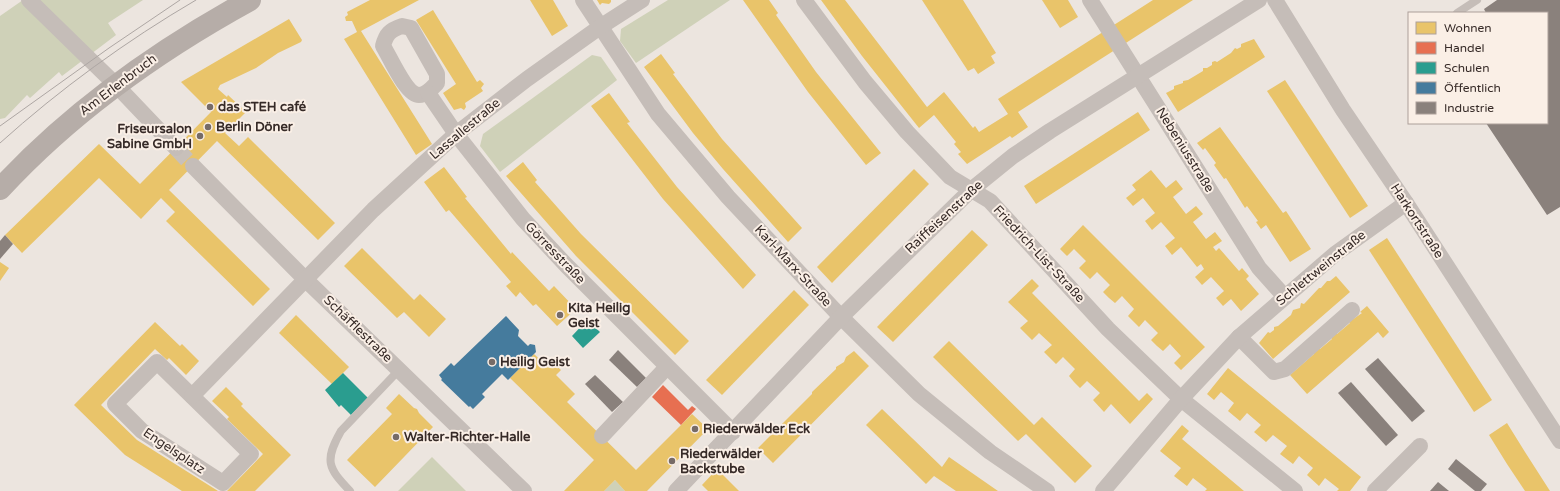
<svg xmlns="http://www.w3.org/2000/svg" width="1560" height="491" font-family="'Varela Round',sans-serif">
	<rect width="100%" height="100%" fill="#ece5df"/>
	<!-- green -->
	<g fill="#cfd1b8">
		<polygon points="23,0 143,0 108,23 116,35 62,76 59,72 30,98 27,95 5,118 0,119 0,16"/>
		<polygon points="668,0 730,0 636,63 620,41 621,29"/>
		<polygon points="592,55 601,57 617,80 500,172 480,146 483,134"/>
		<polygon points="432,457 466,491 398,491"/>
		<polygon points="615,480 625,491 604,491"/>
	</g>
	<!-- homes -->
	<g fill="#e9c46a">
		<polygon points="370,0 419,0 361,31 432,144 416,155 344,39 357,32 352,21 346,21 345,17 348,15 347,12"/>
		<polygon points="530,0 553,0 568,26 552,36"/>
		<polygon points="597,0 611,0 611,2 609,4 602,3 600,5"/>
		<polygon points="743,0 769,0 778,13 776,15 816,72 881,153 866,165 808,92"/>
		<polygon points="821,0 845,0 927,107 944,92 973,128 975,126 979,132 1008,114 998,99 1153,0 1193,0 1018,112 1028,127 1012,138 1010,136 967,164 958,154 961,152 954,144 956,142 934,115 919,128 862,56"/>
		<polygon points="922,0 963,0 996,53 991,56 995,63 978,74 974,68 968,71"/>
		<polygon points="1042,0 1068,0 1078,17 1060,28"/>
		<polygon points="433,10 477,82 480,80 484,84 481,88 483,91 465,103 466,107 464,110 461,108 454,110 443,93 456,84 416,20"/>
		<polygon points="289,19 302,40 301,42 278,53 256,68 220,85 218,89 227,97 228,95 246,112 225,133 239,146 248,137 335,223 318,240 217,141 169,190 270,289 253,306 166,221 175,212 161,198 141,219 99,178 22,253 5,235 99,144 140,184 211,112 181,82"/>
		<polygon points="1254,39 1265,57 1178,112 1166,93 1174,89 1174,86 1183,83 1183,81 1188,80 1203,71 1203,68 1207,68 1212,65 1212,62 1215,61 1217,62 1231,53 1235,48 1237,49 1241,47 1241,44"/>
		<polygon points="661,54 675,73 673,74 722,139 802,228 788,242 723,169 693,133 644,67"/>
		<polygon points="1285,80 1368,206 1350,218 1267,91"/>
		<polygon points="609,93 630,122 627,123 677,187 756,275 743,289 663,199 591,106"/>
		<polygon points="1138,112 1150,130 1036,204 1024,186"/>
		<polygon points="1220,127 1283,213 1286,211 1311,249 1290,262 1266,225 1261,229 1256,222 1258,221 1247,206 1245,208 1226,178 1224,179 1214,165 1216,163 1205,148 1203,150 1197,143"/>
		<polygon points="523,162 537,180 535,182 581,234 689,341 675,355 576,256 506,176"/>
		<polygon points="444,167 467,197 465,198 511,254 512,252 549,291 554,286 576,309 557,326 536,304 533,306 520,292 516,297 506,286 511,282 449,210 446,212 424,182"/>
		<polygon points="914,169 929,184 832,283 817,267"/>
		<polygon points="1151,170 1166,188 1176,180 1183,189 1173,197 1186,214 1196,206 1203,214 1193,222 1206,239 1215,232 1222,241 1213,247 1216,251 1219,248 1239,271 1242,268 1249,276 1246,279 1259,294 1241,311 1231,299 1223,306 1216,298 1224,291 1211,277 1202,285 1195,277 1204,269 1201,264 1197,267 1181,247 1172,255 1165,246 1175,238 1161,222 1152,230 1145,221 1155,213 1143,198 1133,206 1126,198 1136,190 1132,185"/>
		<polygon points="1083,225 1205,347 1181,370 1174,363 1181,356 1170,344 1163,351 1157,346 1151,340 1158,333 1145,320 1139,327 1128,316 1134,309 1122,296 1115,303 1109,298 1103,292 1110,285 1097,272 1090,279 1079,268 1086,261 1074,249 1067,256 1060,249"/>
		<polygon points="972,230 988,245 893,342 877,327"/>
		<polygon points="1387,238 1492,400 1474,412 1369,250"/>
		<polygon points="362,248 414,300 420,294 446,319 429,337 404,312 397,318 344,266"/>
		<polygon points="0,262 9,268 0,281"/>
		<polygon points="1336,276 1350,292 1273,359 1259,343 1268,332 1270,333 1274,330 1274,327 1278,326 1291,315 1293,310 1300,308 1301,303 1304,304 1319,288 1321,288 1327,281 1330,281"/>
		<polygon points="1032,279 1039,286 1032,293 1139,401 1147,393 1153,399 1130,424 1111,404 1104,412 1093,400 1100,393 1087,381 1080,388 1074,382 1069,376 1075,369 1063,357 1056,364 1044,352 1052,345 1039,333 1032,340 1020,328 1028,321 1008,302"/>
		<polygon points="794,290 809,305 722,395 706,380"/>
		<polygon points="1367,306 1389,332 1383,338 1378,332 1307,394 1290,375 1314,354 1313,353 1318,348 1320,349 1332,339 1331,337 1336,333 1337,334 1350,323 1349,322 1362,313 1360,312"/>
		<polygon points="296,315 349,367 332,384 279,333"/>
		<polygon points="155,322 180,346 182,344 199,361 186,375 169,358 167,360 155,349 101,405 137,440 218,491 182,491 125,455 74,405"/>
		<polygon points="949,341 1034,425 1042,417 1092,466 1075,483 1026,434 1018,441 933,357"/>
		<polygon points="854,351 869,366 773,463 758,448 812,394 812,392 836,369 836,367 844,362 846,357"/>
		<polygon points="534,354 549,368 554,364 561,370 556,375 575,394 567,402 636,470 692,414 708,429 647,491 625,491 615,480 604,491 564,491 594,460 510,378"/>
		<polygon points="1228,368 1361,477 1350,491 1337,491 1339,489 1325,478 1319,486 1307,475 1313,468 1299,456 1293,464 1280,454 1287,446 1273,435 1266,442 1254,432 1261,425 1247,413 1240,421 1228,411 1234,403 1221,392 1214,400 1207,394"/>
		<polygon points="226,387 243,404 241,406 291,455 255,491 227,491 263,454 227,419 229,417 212,401"/>
		<polygon points="399,394 414,408 417,409 419,413 433,427 375,487 347,460 392,414 386,408"/>
		<polygon points="882,409 942,467 949,457 998,491 956,491 934,476 926,484 866,425"/>
		<polygon points="1507,423 1525,452 1550,491 1525,491 1507,464 1489,435"/>
		<polygon points="1182,425 1189,431 1182,439 1244,491 1205,491 1207,489 1193,478 1187,486 1174,476 1181,468 1160,451"/>
		<polygon points="717,469 739,491 708,491 702,485"/>
	</g>
	<!-- shops -->
	<polygon fill="#e76f51" points="663,385 688,410 692,406 696,409 681,425 652,397"/>
	<!-- schools -->
	<g fill="#2a9d8f">
		<polygon points="587,320 600,332 583,348 572,336"/>
		<polygon points="343,373 368,398 351,415 341,405 339,407 325,390"/>
	</g>
	<!-- public -->
	<polygon fill="#457b9d" points="506,316 519,330 518,336 528,346 530,344 535,345 536,352 508,380 502,374 482,394 485,397 473,409 470,406 469,407 441,380 442,379 439,375 451,363 454,366"/>
	<!-- industry -->
	<g fill="#8a817c">
		<polygon points="1497,0 1560,0 1560,207 1547,215 1486,123 1547,123 1547,13 1486,13 1484,9"/>
		<polygon points="5,235 13,244 0,259 0,241"/>
		<polygon points="618,350 646,378 637,387 609,360"/>
		<polygon points="1378,358 1425,411 1412,422 1365,369"/>
		<polygon points="595,375 623,402 612,412 585,384"/>
		<polygon points="1351,382 1398,435 1386,446 1338,393"/>
		<polygon points="1456,459 1487,484 1481,491 1475,491 1448,469"/>
		<polygon points="1438,482 1449,491 1430,491"/>
	</g>
	<g fill="none" stroke-linecap="round" stroke-linejoin="round">
		<!-- street-tunnel -->
		<polyline stroke="#c8c0ba" stroke-width="16" stroke-dasharray="16 8" stroke-linecap="butt" points="176,148 193,166"/>
		<!-- lane -->
		<g stroke="#c5bdb8" stroke-width="8">
			<polyline points="1457,13 1477,0"/>
			<path d="M350,491C328,468 324,461 341,431L400,369"/>
		</g>
		<!-- street -->
		<g stroke="#c5bdb8" stroke-width="16">
			<polyline points="29,0 115,84 176,148"/>
			<polyline points="583,0 658,114 728,197 841,317 919,394 990,452 1047,491"/>
			<polyline points="804,0 865,82 907,132 950,177 990,201 1108,329 1181,399 1295,491"/>
			<polyline points="1090,0 1259,268 1285,297"/>
			<polyline points="1275,0 1343,110 1406,203 1560,441"/>
			<path d="M402,26L411,28L437,74V83C432,88 427,95 419,95C406,95 390,57 383,46C386,34 390,30 402,26Z"/>
			<polyline points="428,93 456,134 523,219 566,265 733,432"/>
			<polyline points="193,166 306,280 524,491"/>
			<polyline points="1239,337 1274,372 1285,369 1352,310"/>
			<polygon points="157,362 251,454 223,483 142,431 115,404"/>
			<polyline points="192,396 373,210 456,134 527,79 600,27 642,0"/>
			<polyline points="602,436 667,367"/>
			<polyline points="676,491 841,317 971,190 1013,156 1050,131 1259,0"/>
			<polyline points="1103,491 1181,399 1239,337 1335,254 1406,203"/>
			<polyline points="1375,491 1420,446"/>
		</g>
		<!-- secondary -->
		<path stroke="#b6ada8" stroke-width="22" d="M0,189C72,111 157,51 250,0"/>
		<!-- tram -->
		<g stroke="#ada6a3" stroke-width="1">
			<polyline points="0,126 109,48 180,0"/>
			<path d="M0,143C60,89 126,41 196,0"/>
		</g>
	</g>
	<!-- markers -->
	<g fill="#766b67" stroke="#faefe6" stroke-width="1.5">
		<circle cx="210" cy="107" r="4"/>
		<circle cx="208" cy="127" r="4"/>
		<circle cx="200" cy="136" r="4"/>
		<circle cx="560" cy="315" r="4"/>
		<circle cx="492" cy="362" r="4"/>
		<circle cx="695" cy="429" r="4"/>
		<circle cx="396" cy="437" r="4"/>
		<circle cx="672" cy="461" r="4"/>
	</g>
	<g text-anchor="middle" dominant-baseline="central" stroke-width="4" stroke-linejoin="round" paint-order="stroke">
		<!-- street labels -->
		<g font-size="13" fill="#362a27" stroke="#faefe6">
			<text transform="translate(118 85) rotate(-37)">Am Erlenbruch</text>
			<text transform="translate(465 129) rotate(-40)">Lassallestraße</text>
			<text transform="translate(1185 150) rotate(58)">Nebeniusstraße</text>
			<text transform="translate(944 217) rotate(-43)">Raiffeisenstraße</text>
			<text transform="translate(1417 221) rotate(57)">Harkortstraße</text>
			<text transform="translate(555 253) rotate(46)">Görresstraße</text>
			<text transform="translate(1039 254) rotate(47)">Friedrich-List-Straße</text>
			<text transform="translate(793 266) rotate(47)">Karl-Marx-Straße</text>
			<text transform="translate(1321 268) rotate(-39)">Schlettweinstraße</text>
			<text transform="translate(358 329) rotate(44)">Schäfflestraße</text>
			<text transform="translate(174 451) rotate(34)">Engelsplatz</text>
		</g>
		<!-- poi labels -->
		<g font-size="13" font-weight="bold" fill="#362a27" stroke="#faefe6" text-anchor="start">
			<text x="218" y="107">das STEH café</text>
			<text x="216" y="127">Berlin Döner</text>
			<text x="192" y="129" text-anchor="end">Friseursalon<tspan x="192" dy="15">Sabine GmbH</tspan></text>
			<text x="568" y="308">Kita Heilig<tspan x="568" dy="15">Geist</tspan></text>
			<text x="500" y="362">Heilig Geist</text>
			<text x="703" y="429">Riederwälder Eck</text>
			<text x="404" y="437">Walter-Richter-Halle</text>
			<text x="680" y="454">Riederwälder<tspan x="680" dy="15">Backstube</tspan></text>
		</g>
	</g>
	<!-- legend -->
	<rect x="1408" y="12" width="140" height="112" fill="#faefe6" stroke="#aca09a"/>
	<rect x="1416" y="22" width="20" height="12" fill="#e9c46a" stroke="#aca09a"/>
	<text x="1444" y="32" font-size="12" fill="#362a27">Wohnen</text>
	<rect x="1416" y="42" width="20" height="12" fill="#e76f51" stroke="#aca09a"/>
	<text x="1444" y="52" font-size="12" fill="#362a27">Handel</text>
	<rect x="1416" y="62" width="20" height="12" fill="#2a9d8f" stroke="#aca09a"/>
	<text x="1444" y="72" font-size="12" fill="#362a27">Schulen</text>
	<rect x="1416" y="82" width="20" height="12" fill="#457b9d" stroke="#aca09a"/>
	<text x="1444" y="92" font-size="12" fill="#362a27">Öffentlich</text>
	<rect x="1416" y="102" width="20" height="12" fill="#8a817c" stroke="#aca09a"/>
	<text x="1444" y="112" font-size="12" fill="#362a27">Industrie</text>
</svg>
